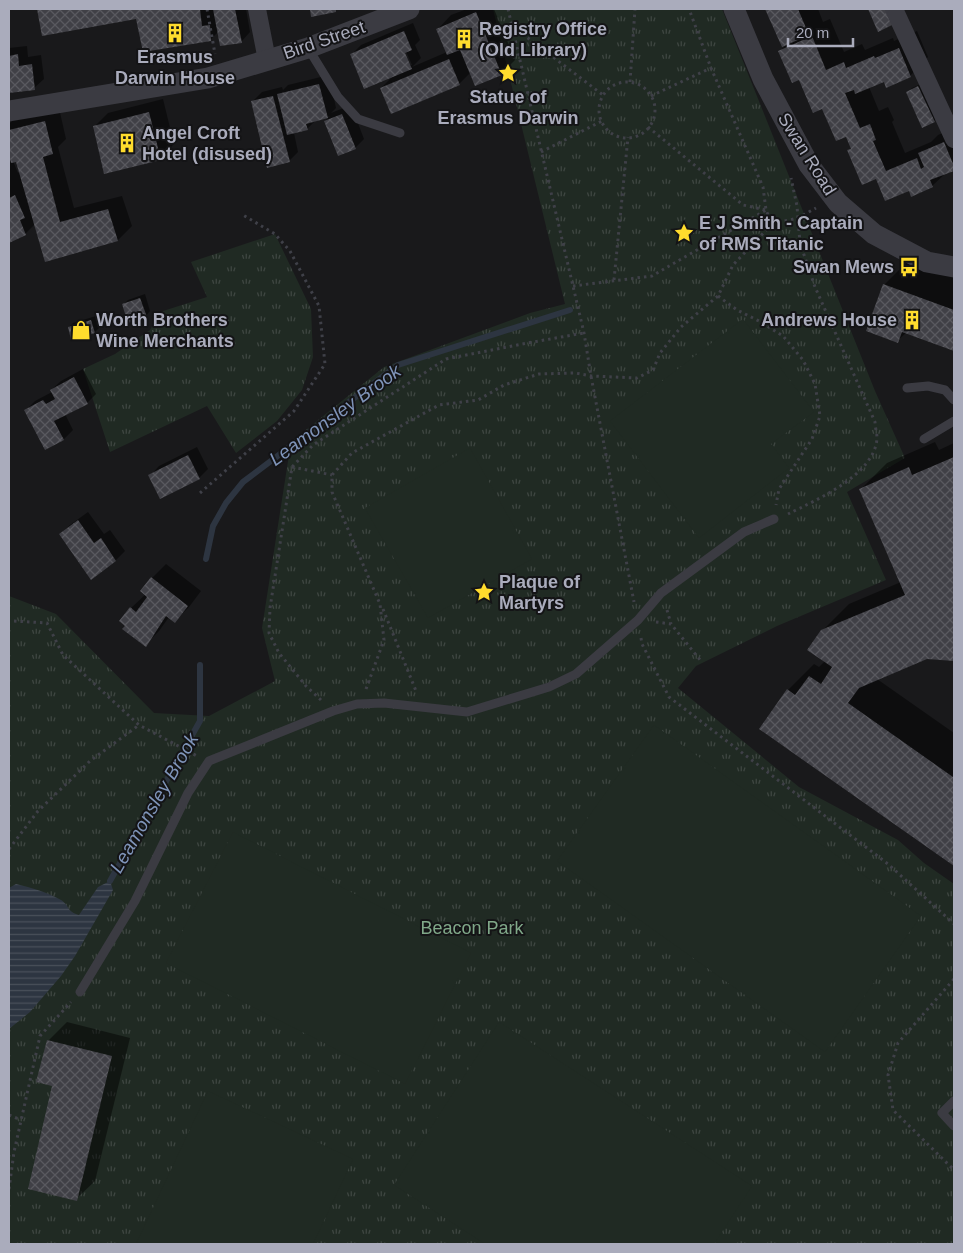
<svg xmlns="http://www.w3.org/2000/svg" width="963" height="1253" font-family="Helvetica,sans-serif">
	<defs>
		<pattern id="grass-tufts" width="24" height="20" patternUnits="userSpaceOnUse" patternTransform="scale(1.25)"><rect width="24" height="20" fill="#202a23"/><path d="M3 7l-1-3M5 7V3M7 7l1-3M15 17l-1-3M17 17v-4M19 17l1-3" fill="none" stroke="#3e4641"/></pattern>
		<pattern id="water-rules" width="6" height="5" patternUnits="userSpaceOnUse" patternTransform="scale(1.25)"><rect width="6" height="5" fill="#2d3541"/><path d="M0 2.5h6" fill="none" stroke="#49505a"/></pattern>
		<pattern id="building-cross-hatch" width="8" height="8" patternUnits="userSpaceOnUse" patternTransform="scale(1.25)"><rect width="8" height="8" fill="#404046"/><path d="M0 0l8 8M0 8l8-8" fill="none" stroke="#59595f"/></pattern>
	</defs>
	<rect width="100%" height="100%" fill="#19191b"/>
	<!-- grass -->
	<g fill="url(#grass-tufts)">
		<polygon points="493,9 722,9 875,391 905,458 847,492 886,580 777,626 696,666 678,688 799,787 898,840 924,863 954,884 954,1244 9,1244 9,596 56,614 154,713 209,716 275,681 262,628 291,442 384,367 530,313 565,304"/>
		<polygon points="275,234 311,309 313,357 302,390 277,421 236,453 207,406 110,452 83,369 115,354 150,330 160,312 207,297 191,262"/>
	</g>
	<!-- pitch -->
	<g fill="#202a23">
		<polygon points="743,319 814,412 771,444 789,468 699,538 610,421"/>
		<polygon points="470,448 532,559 428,618 365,508"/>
		<polygon points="654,725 921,916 825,1052 557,861"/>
		<polygon points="233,832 471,953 405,1084 166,963"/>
		<polygon points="499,1022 752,1186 714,1244 485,1244 394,1185"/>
		<polygon points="208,1091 353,1159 313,1244 136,1244"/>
	</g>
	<!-- water -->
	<path fill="url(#water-rules)" d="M110,881L113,890L75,956L61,976L30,1012L9,1029V888L16,884C32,888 47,892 61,900C70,906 66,911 79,915L98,887Z"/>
	<!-- shadow -->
	<g fill="#0007" fill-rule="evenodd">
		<polygon points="38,9 246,9 250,32 241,42 219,31 210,40 137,16 43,35"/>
		<path d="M467,9H494L515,60L501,74L471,72L459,84L381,88L394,75L351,55L361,45L413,23L420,40L415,45L421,58L412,67L447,52L437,30L451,15ZM404,47L412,65H409L402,48Z"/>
		<polygon points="767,9 818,9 823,22 830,19 844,52 862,44 865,50 893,38 894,41 917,31 928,57 910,76 884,80 869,87 879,111 888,107 894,120 892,122 905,153 931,142 938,135 954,128 954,169 946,173 932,186 909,189 876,177 849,151 852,148 847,135 780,51 788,43 782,45"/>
		<polygon points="27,46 28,57 41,55 44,79 34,88 9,92 9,48"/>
		<polygon points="329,75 336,108 331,113 351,105 364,139 355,148 325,121 330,116 316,120 307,129 294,133 298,152 289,161 252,102 262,92 282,87 283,90 288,85"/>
		<polygon points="923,83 938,117 934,121 907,93 912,88"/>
		<polygon points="163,99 174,144 160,158 94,127 108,113"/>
		<path d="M59,108L66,139L58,147L74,208L122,196L132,226L118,240L35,224L26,233L9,241V124L14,119ZM16,160L20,172L18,173L13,161Z"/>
		<polygon points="911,258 954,274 954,349 907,332 897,341 884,285"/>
		<polygon points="145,294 150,311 146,316 123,305 128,300"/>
		<polygon points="96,316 99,328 95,332 69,327 73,323"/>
		<polygon points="83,369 96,394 87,403 65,414 73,430 64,439 26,410 35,401 52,392 51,390 61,381"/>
		<polygon points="935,442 939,450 954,443 954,660 927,657 877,679 954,733 954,864 761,729 788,690 814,664 819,667 825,661 822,631 849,604 901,582 861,489 887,463"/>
		<polygon points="197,447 208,469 199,478 150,476 159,466"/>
		<polygon points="88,512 104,534 110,530 125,551 116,560 91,578 60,534 70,525"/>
		<polygon points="166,564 201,591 189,607 175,621 169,617 159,631 145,645 127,625 131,608 146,594 152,578"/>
		<polygon points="67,1022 130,1038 95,1181 76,1199 54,1085 48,1041"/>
	</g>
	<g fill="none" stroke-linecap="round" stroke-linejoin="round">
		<!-- stream -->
		<g stroke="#2d3541" stroke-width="6">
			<polyline points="206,559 213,526 226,503 243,482 398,365 570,310"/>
			<polyline points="110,881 200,721 200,665"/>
		</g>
	</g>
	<!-- building -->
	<g fill="url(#building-cross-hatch)">
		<polygon points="37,9 200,9 202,26 210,25 211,41 143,52 136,19 42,36"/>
		<polygon points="213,9 235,9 242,43 220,46"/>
		<polygon points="310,9 336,9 336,12 311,17"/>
		<polygon points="765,9 798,9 809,35 782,47"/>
		<polygon points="868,9 887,9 894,24 878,32"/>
		<polygon points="476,12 502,75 475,86 460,50 447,55 436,29"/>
		<polygon points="404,31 412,50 405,53 412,69 364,89 350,54"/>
		<polygon points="812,36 826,70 844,62 846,68 874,56 875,58 899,48 911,77 886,88 884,82 855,94 854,90 845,93 860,128 870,124 876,140 873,141 886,171 917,158 921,169 924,167 918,153 944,142 954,166 954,171 930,180 933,187 911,197 909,191 885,201 876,179 862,185 847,150 851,149 846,137 836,141 822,109 813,113 799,80 792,83 778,51"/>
		<polygon points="18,54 19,66 32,64 35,90 9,93 9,56"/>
		<polygon points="449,59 460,85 391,114 380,88"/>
		<polygon points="319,84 328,118 306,124 308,130 287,135 277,94"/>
		<polygon points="918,86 935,122 922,128 906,92"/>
		<polygon points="273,96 290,162 267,168 251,101"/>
		<polygon points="149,112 161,160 104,174 93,126"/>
		<polygon points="342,114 356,149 338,156 324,121"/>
		<polygon points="45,121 53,154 43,157 60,222 108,209 118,241 45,262 16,162 11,163 9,155 9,130"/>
		<polygon points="15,195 25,218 20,220 26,235 9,243 9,198"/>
		<polygon points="883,284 954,310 954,351 902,332 898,343 866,331"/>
		<polygon points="140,298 147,317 128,323 122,304"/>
		<polygon points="91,320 95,333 71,340 68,327"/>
		<polygon points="74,377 88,404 54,421 64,440 45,450 24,410 43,400 46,404 55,399 50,390"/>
		<polygon points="188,455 200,479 160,499 148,475"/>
		<polygon points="954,457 954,661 927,659 859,688 848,703 953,777 954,775 954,866 759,729 787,689 795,695 809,676 821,684 832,667 807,650 821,630 905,595 859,489 909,467 912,475"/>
		<polygon points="78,520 94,543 101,538 116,561 91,580 59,534"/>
		<polygon points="151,577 188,606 175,623 166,616 146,647 122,629 125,626 119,621 130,607 136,612 147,597 140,591"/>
		<polygon points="47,1040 112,1056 77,1201 28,1189 52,1086 36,1082"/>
	</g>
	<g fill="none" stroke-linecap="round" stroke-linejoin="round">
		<!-- path -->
		<g stroke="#3f4048" stroke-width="3" stroke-dasharray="2.5 4" stroke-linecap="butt">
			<polyline points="207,9 215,54"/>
			<polyline points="508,9 584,333 591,376 634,602"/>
			<polyline points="512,26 603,95"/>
			<polyline points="630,82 635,9"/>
			<circle cx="627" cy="110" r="28"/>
			<polyline points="651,96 711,68"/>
			<polyline points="648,127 743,205 766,210"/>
			<polyline points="541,152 602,121"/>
			<polyline points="772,224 798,218 816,208"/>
			<polyline points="614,280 628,137"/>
			<polyline points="573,286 652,276 766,210"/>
			<polyline points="718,296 737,310 759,321 783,336 803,360 815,384 820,416 812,439 779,489 776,505"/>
			<polyline points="292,467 332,475"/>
			<polyline points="200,493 294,411 325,364 319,306 290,251 275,234 243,215"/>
			<path d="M788,514C816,500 875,475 877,438C877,433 875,427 875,422L815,287L800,243L797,206L791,178"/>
			<polyline points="383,609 416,691"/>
			<polyline points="667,610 671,624"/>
			<polyline points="14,621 47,623 63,655 139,725 197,756"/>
			<polyline points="656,622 671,624 701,661"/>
			<polyline points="641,638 642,644 669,697 888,864 954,924"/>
			<polyline points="366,689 384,640 380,604 332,492 332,475 352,453 439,405 478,400 504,385 539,374 575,373 591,376 637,378 653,370 660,353 681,327 718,296 733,265 772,224 766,210 763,187 711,68 689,9"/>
			<polyline points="321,700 306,686 279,653 269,633 270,608 292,467 313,445 446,359 522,344 584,333"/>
			<polyline points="9,849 38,811 90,761 139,725"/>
			<polyline points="954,979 898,1043 888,1075 893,1110 954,1170"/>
			<polyline points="9,1115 21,1120"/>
			<polyline points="9,1189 14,1152 40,1036 71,1002"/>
		</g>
		<!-- service -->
		<g stroke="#3b3b42" stroke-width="9">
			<polyline points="308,48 338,97 358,119 400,133"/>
			<polyline points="907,388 928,386 945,390 954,400"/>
			<polyline points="924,439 954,421"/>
			<polyline points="80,992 135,901 188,793 209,761 333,711 357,704 384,703 467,712 549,687 576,674 638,620 661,593 744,532 774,519"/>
			<polyline points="954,1101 942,1113 954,1126"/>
		</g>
		<!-- minor -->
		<g stroke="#3b3b42" stroke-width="18">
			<polyline points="257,9 267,60"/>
			<polyline points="894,9 954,139"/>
		</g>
		<!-- tertiary -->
		<g stroke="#3b3b42" stroke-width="21">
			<polyline points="734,9 763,79 809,165 838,203 874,234 927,262 954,267"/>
			<polyline points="9,111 208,78 308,48 409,9"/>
		</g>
	</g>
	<!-- icons -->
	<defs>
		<symbol id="building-bare" viewBox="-9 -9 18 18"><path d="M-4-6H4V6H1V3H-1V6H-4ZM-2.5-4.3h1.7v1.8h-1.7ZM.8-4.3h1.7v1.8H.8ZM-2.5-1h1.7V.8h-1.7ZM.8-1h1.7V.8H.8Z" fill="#ffdc2d" stroke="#141416" stroke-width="2.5" paint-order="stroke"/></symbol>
		<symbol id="sight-bare" viewBox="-9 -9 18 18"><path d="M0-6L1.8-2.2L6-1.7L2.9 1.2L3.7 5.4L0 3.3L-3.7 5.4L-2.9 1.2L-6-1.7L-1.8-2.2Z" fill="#ffdc2d" stroke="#141416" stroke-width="2.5" paint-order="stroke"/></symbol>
		<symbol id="bus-bare" viewBox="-9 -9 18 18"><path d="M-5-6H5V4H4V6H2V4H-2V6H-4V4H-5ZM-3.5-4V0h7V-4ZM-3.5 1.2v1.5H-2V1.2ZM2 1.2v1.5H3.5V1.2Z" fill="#ffdc2d" stroke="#141416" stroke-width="2.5" paint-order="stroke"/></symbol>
		<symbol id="shop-bare" viewBox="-9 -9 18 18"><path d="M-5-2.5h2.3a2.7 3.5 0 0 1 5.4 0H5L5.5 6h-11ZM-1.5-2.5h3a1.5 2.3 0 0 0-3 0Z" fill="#ffdc2d" stroke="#141416" stroke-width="2.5" paint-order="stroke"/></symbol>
	</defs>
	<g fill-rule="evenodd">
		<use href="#building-bare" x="161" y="19" width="28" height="28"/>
		<use href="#building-bare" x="450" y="25" width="28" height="28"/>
		<use href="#sight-bare" x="494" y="59" width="28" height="28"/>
		<use href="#building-bare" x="113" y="129" width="28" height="28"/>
		<use href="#sight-bare" x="670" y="219" width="28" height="28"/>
		<use href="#bus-bare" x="895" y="253" width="28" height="28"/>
		<use href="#building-bare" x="898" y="306" width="28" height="28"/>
		<use href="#shop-bare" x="67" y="316" width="28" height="28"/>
		<use href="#sight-bare" x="470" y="578" width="28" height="28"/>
	</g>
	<g text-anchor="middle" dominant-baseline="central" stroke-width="4" stroke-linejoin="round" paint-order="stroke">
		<!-- poi labels -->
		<g font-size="18" font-weight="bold" fill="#aaacbc" stroke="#141416" text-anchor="start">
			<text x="479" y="29">Registry Office<tspan x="479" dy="21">(Old Library)</tspan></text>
			<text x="175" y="57" text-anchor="middle">Erasmus<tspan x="175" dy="21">Darwin House</tspan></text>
			<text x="508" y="97" text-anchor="middle">Statue of<tspan x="508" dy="21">Erasmus Darwin</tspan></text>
			<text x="142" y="133">Angel Croft<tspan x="142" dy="21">Hotel (disused)</tspan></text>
			<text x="699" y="223">E J Smith - Captain<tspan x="699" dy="21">of RMS Titanic</tspan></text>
			<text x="894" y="267" text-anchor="end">Swan Mews</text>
			<text x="96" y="320">Worth Brothers<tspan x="96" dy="21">Wine Merchants</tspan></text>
			<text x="897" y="320" text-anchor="end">Andrews House</text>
			<text x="499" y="582">Plaque of<tspan x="499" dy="21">Martyrs</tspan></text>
		</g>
		<!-- street labels -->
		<g font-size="18" fill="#aaacbc" stroke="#141416">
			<text transform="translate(324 40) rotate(-19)">Bird Street</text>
			<text transform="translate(807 154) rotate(58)">Swan Road</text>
		</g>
		<!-- park labels -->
		<g font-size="18" fill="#80a889" stroke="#141416">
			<text x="472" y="928">Beacon Park</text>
		</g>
		<!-- water labels -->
		<g font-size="19" font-style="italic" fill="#7f94b9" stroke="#141416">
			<text transform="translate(335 415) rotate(-36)">Leamonsley Brook</text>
			<text transform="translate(154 803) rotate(-60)">Leamonsley Brook</text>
		</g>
	</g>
	<!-- border -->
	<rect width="963" height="1253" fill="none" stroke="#aaacbc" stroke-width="20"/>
	<!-- scale -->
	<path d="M788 38v8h65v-8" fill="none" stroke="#aaacbc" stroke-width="2.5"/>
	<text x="796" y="38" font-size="15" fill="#aaacbc" stroke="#141416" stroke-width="4" paint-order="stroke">20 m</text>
</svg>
